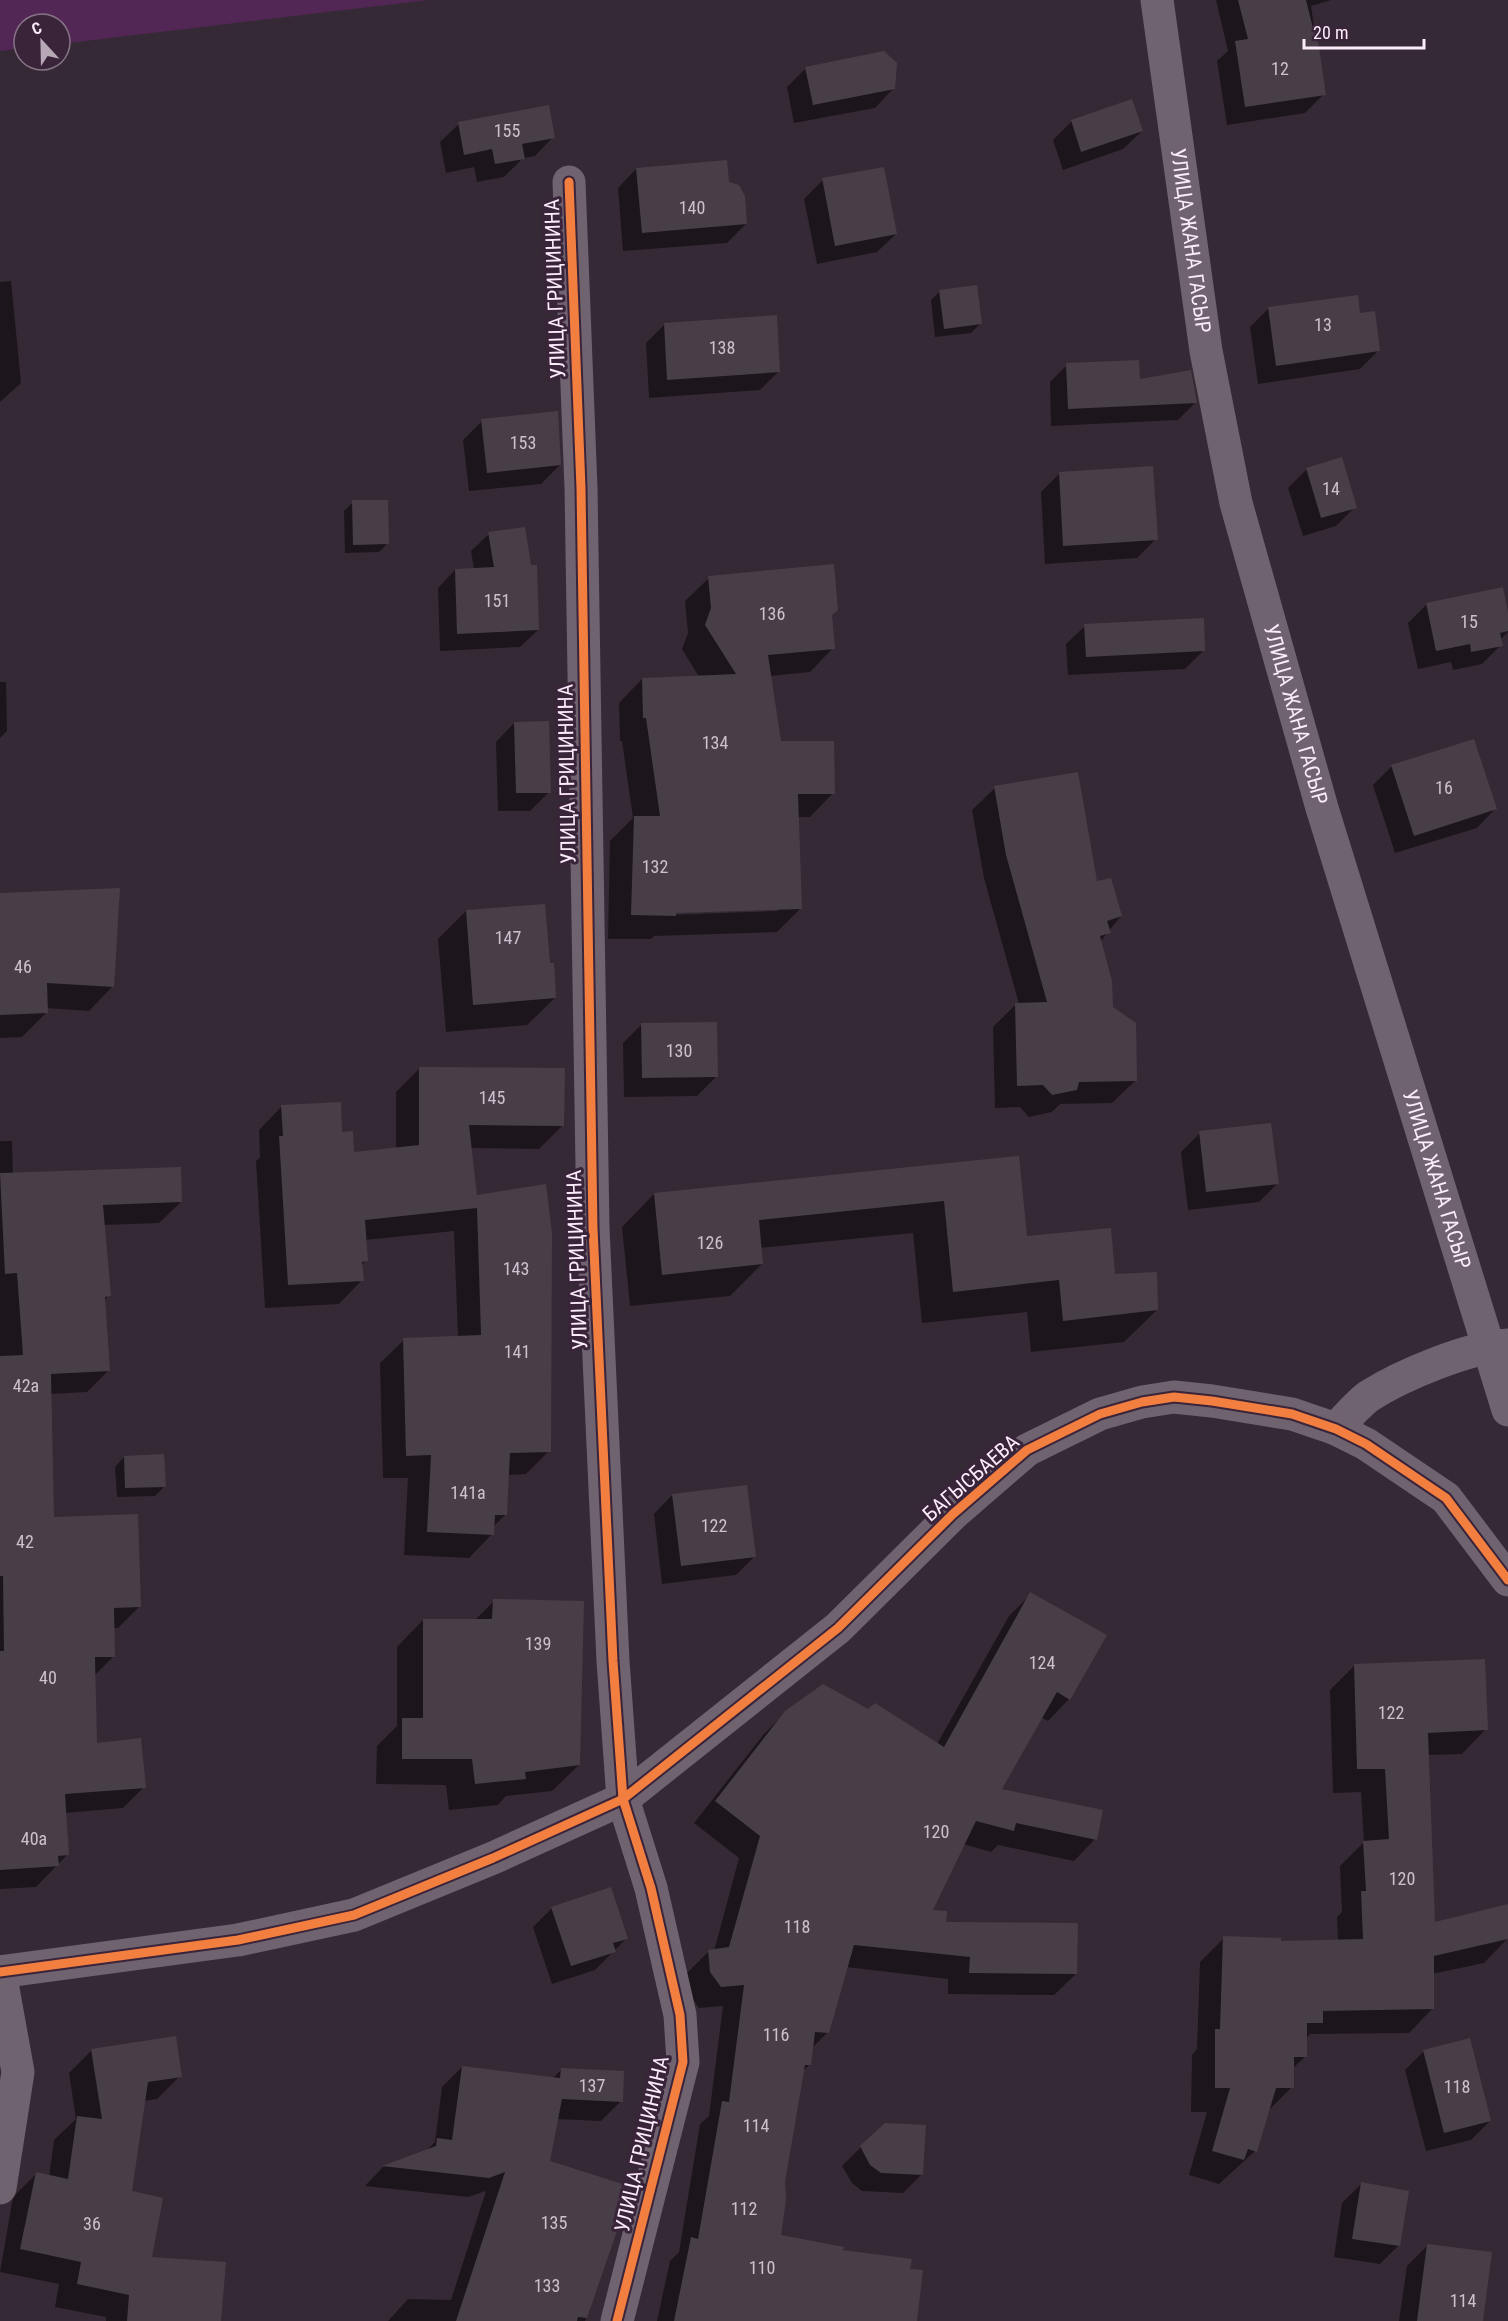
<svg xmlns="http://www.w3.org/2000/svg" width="1508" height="2321" font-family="'Roboto Condensed',sans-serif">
	<rect width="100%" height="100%" fill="#352935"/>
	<!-- green -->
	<polygon fill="#532755" points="0,0 428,0 60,44 60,24 24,24 24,48 0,51"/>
	<!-- shadow -->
	<g fill="#0007" fill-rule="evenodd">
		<polygon points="1216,0 1331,0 1311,6 1324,94 1305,113 1227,125 1217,61 1228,51"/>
		<polygon points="806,68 893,89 875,108 794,123 787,87"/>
		<polygon points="1131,101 1142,131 1123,149 1063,170 1053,140 1071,122"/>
		<polygon points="459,124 553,137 535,156 523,158 504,177 477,182 474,167 446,173 440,142"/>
		<polygon points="636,169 727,184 746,224 727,243 623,251 618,188"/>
		<polygon points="823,180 896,234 877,252 817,264 804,199"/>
		<polygon points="11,281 21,383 0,402 0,282"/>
		<polygon points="940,291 980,324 971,333 935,337 931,300"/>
		<polygon points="1268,309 1359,315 1378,351 1360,369 1258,384 1250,327"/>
		<polygon points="665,324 779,371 760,390 649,398 646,343"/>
		<polygon points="1067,365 1196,402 1178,420 1051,426 1050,382"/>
		<polygon points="482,421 560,465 541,484 469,491 463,440"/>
		<polygon points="1307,469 1355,507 1336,526 1303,536 1288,488"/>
		<polygon points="1059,474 1156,539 1137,558 1045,564 1041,492"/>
		<polygon points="353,502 388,543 379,552 345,553 344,511"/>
		<polygon points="489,534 538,630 520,647 440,651 438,588 455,570 474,569 471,551"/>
		<path d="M709,578L831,616L833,648L810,672L770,676L780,743L833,793L810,817H798L801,908L777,932L654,936L651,939H608L610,841L633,818L622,741H620L619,703L642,679L699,677L682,649L688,633L685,601ZM778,908V911L668,915V912Z"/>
		<polygon points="1427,604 1508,619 1508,632 1500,640 1501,645 1482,664 1453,670 1451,662 1418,669 1408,623"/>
		<polygon points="1085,626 1204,650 1185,669 1068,675 1066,644"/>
		<polygon points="0,682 6,682 7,731 0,738"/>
		<polygon points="514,723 549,792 530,811 498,811 496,742"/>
		<polygon points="1392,766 1495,809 1477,828 1395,853 1373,785"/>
		<polygon points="995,788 1096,883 1121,916 1100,942 1112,1007 1135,1081 1112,1103 1060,1104 1052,1112 1029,1117 1020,1107 995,1108 993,1027 1016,1004 1019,1004 984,878 972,810"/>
		<polygon points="119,889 113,986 89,1011 46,1008 46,1013 22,1037 0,1038 0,895"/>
		<polygon points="466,911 549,965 555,998 527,1025 446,1032 438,939"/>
		<polygon points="642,1024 716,1077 697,1096 624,1097 623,1043"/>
		<polygon points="419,1069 563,1125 539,1149 470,1148 476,1197 549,1451 526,1474 507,1475 505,1515 493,1527 492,1534 469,1558 404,1555 408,1478 383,1478 380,1363 404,1340 458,1337 454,1231 365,1240 366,1261 361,1265 362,1280 339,1304 265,1308 256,1161 260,1157 259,1130 282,1106 341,1134 353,1154 396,1149 396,1092"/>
		<polygon points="1200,1133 1278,1183 1259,1202 1188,1210 1181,1152"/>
		<polygon points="0,1141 12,1141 13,1174 181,1202 159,1223 103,1225 109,1295 104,1301 108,1371 87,1392 50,1394 53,1519 140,1606 118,1628 113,1628 114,1656 94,1676 96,1744 144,1787 123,1808 65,1813 67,1855 36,1887 0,1889"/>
		<polygon points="1017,1158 1025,1238 1157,1310 1124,1342 1031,1352 1027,1312 922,1323 913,1233 760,1248 762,1264 730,1296 630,1306 622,1227 654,1194"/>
		<polygon points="124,1457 164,1487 155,1496 117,1497 115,1467"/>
		<polygon points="672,1495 755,1556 736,1575 662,1584 654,1514"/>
		<polygon points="1031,1594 1069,1699 1048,1721 1041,1717 999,1790 1095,1839 1074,1861 998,1845 991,1852 963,1844 931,1911 944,1923 1076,1974 1054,1995 948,1994 948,1979 846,1967 828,2032 812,2048 809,2065 802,2072 784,2182 779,2236 841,2252 916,2321 657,2321 670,2261 679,2252 700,2124 709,2116 723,2006 699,2008 689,1994 687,1973 709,1951 714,1951 739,1858 694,1823 764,1734 786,1712 868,1711 937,1744 1009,1616"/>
		<polygon points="494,1601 579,1765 552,1791 506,1796 498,1805 449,1810 446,1785 376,1784 377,1746 397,1726 397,1647 423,1620 474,1621"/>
		<polygon points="1354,1666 1486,1729 1462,1754 1428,1755 1433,1924 1508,1938 1484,1963 1432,1974 1433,2008 1409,2033 1310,2034 1306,2039 1306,2056 1292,2069 1292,2087 1268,2111 1255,2151 1219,2184 1189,2175 1207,2112 1191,2112 1192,2055 1197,2049 1200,1962 1224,1938 1280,1942 1338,1941 1337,1917 1342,1912 1340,1866 1364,1842 1361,1792 1333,1793 1330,1690"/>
		<polygon points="552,1908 627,1938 595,1970 552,1984 533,1927"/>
		<polygon points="92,2050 180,2076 157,2099 144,2101 130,2193 150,2258 220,2321 106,2321 106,2317 55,2307 59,2284 0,2272 13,2197 36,2174 49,2177 54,2140 76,2119 69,2073"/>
		<polygon points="1424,2051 1490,2121 1471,2140 1426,2151 1405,2070"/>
		<polygon points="462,2067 553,2078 561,2070 621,2101 601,2121 557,2119 548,2162 630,2188 585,2321 388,2321 408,2299 451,2300 486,2191 468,2197 365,2186 383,2167 426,2151 435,2142 442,2087"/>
		<polygon points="861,2147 922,2174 903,2193 862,2191 852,2183 842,2166"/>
		<polygon points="1361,2184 1399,2245 1380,2264 1334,2257 1342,2203"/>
		<polygon points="1428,2245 1482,2321 1399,2321 1407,2266"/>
	</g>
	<!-- building -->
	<g fill="#483e48">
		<polygon points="1238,0 1306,0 1314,32 1317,34 1326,95 1245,107 1235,41 1248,39"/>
		<polygon points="884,51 897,63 895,89 813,105 805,67"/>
		<polygon points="1132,99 1143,131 1081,152 1071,120"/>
		<polygon points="549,105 555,138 522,144 525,159 495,164 492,149 464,155 458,122"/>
		<polygon points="727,160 729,182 739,185 745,196 747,224 642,233 636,168"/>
		<polygon points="884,167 897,234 835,246 822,178"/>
		<polygon points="977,285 982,324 944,329 939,290"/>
		<polygon points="1358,295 1360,313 1375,311 1380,351 1276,366 1268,307"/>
		<polygon points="777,315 780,372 667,380 664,323"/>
		<polygon points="1139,360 1140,379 1191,370 1197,403 1068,409 1066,363"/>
		<polygon points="558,411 561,465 487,473 481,419"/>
		<polygon points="1342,457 1357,508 1321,518 1306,468"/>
		<polygon points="1153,466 1158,540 1063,546 1059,472"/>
		<polygon points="352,500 388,500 389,544 353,545"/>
		<polygon points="525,527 531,565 537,565 539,630 457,634 455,569 494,567 488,532"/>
		<polygon points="834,564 838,610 832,615 835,649 768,655 781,741 834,741 835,794 798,794 802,909 676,913 676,916 631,915 634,816 660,816 646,718 643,718 642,678 736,674 705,625 711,608 708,576"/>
		<polygon points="1503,587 1508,612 1508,631 1500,633 1503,646 1471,652 1470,644 1436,651 1426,603"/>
		<polygon points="1204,618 1205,651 1086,657 1084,624"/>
		<polygon points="549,721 551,793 516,793 514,722"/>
		<polygon points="1474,739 1497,809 1414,836 1391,765"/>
		<polygon points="1078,772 1097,881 1111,878 1122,916 1107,921 1111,933 1100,936 1112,981 1113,1007 1136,1023 1137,1081 1079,1082 1077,1090 1052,1095 1043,1085 1017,1086 1015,1003 1047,1002 1006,855 994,786"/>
		<polygon points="120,888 114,987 47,983 48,1013 0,1015 0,893"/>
		<polygon points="545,904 550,963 554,963 556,998 473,1005 466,910"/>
		<polygon points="717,1022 718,1077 642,1078 641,1023"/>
		<polygon points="419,1067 565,1068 564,1126 469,1125 477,1195 546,1184 552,1233 551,1452 510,1453 507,1515 495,1515 494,1535 427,1532 431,1455 406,1456 403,1338 481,1335 477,1208 365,1220 368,1261 362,1262 364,1281 288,1285 279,1136 283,1136 281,1105 341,1102 342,1132 353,1131 354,1152 419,1145"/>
		<polygon points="1271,1123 1279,1184 1206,1192 1199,1131"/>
		<polygon points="1019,1156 1027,1236 1111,1228 1115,1274 1157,1272 1158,1310 1063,1321 1059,1280 953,1292 944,1201 759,1220 763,1264 662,1275 654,1193"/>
		<polygon points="181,1167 182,1202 103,1205 111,1296 105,1297 110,1371 51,1374 54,1517 138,1514 141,1607 114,1608 115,1657 95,1657 97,1743 141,1738 146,1788 65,1794 69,1855 58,1856 59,1866 0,1870 0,1651 4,1651 3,1576 0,1576 0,1356 23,1355 17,1273 5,1274 0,1173"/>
		<polygon points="164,1454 166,1487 125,1488 124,1456"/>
		<polygon points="747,1485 756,1557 681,1566 672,1494"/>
		<polygon points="1030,1592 1107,1635 1070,1700 1057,1692 1002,1789 1103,1810 1097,1840 1016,1823 1014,1831 976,1821 933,1910 947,1911 946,1922 1078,1923 1077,1974 969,1973 970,1957 854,1945 829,2033 815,2032 811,2065 805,2065 785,2182 786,2200 781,2235 844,2247 843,2250 912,2259 910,2269 923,2270 917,2321 674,2321 691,2237 698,2239 722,2101 729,2102 744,1985 721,1987 710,1972 708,1950 729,1947 760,1836 715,1801 785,1711 823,1684 868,1709 875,1703 944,1747"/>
		<polygon points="493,1599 584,1601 580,1765 525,1772 526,1779 475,1784 472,1759 402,1759 402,1718 423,1718 423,1619 492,1619"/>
		<polygon points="1485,1659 1488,1730 1428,1733 1435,1922 1508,1904 1508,1939 1434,1956 1434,2009 1323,2011 1323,2023 1307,2023 1307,2057 1294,2057 1294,2088 1276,2088 1257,2152 1248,2149 1244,2160 1212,2151 1230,2088 1215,2088 1215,2029 1220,2029 1223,1936 1281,1938 1281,1941 1363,1939 1361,1891 1366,1891 1363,1841 1389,1839 1385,1769 1357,1769 1354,1664"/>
		<polygon points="611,1887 628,1939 613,1943 616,1952 571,1966 551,1907"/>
		<polygon points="176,2036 182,2077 148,2082 132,2191 163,2198 152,2257 226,2262 221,2321 127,2321 129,2295 77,2284 81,2262 20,2249 36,2172 68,2179 77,2116 102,2119 91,2049"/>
		<polygon points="1470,2038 1491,2121 1444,2133 1423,2050"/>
		<polygon points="462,2066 560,2078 561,2068 624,2071 623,2102 562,2099 550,2161 632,2187 587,2318 578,2317 577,2321 456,2321 505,2172 489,2178 382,2166 436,2146 437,2138 452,2140"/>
		<polygon points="885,2123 926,2125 923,2175 881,2173 870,2165 860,2146"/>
		<polygon points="1361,2182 1409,2191 1400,2246 1352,2239"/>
		<polygon points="1427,2244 1492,2252 1483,2321 1417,2321"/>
	</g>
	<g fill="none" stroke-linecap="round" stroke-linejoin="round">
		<!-- minor -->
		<g stroke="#706370" stroke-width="33">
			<path id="s1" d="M1157,0L1206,351L1236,503L1322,808L1508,1410"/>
			<polyline points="569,182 581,488 593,1228 613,1661 623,1799 651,1888 680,2015 683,2062 617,2321"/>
			<path d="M1336,1429C1346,1418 1357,1405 1369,1396C1402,1375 1469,1347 1508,1345"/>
			<polyline points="0,2188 18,2072 0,1972"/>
		</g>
		<!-- tertiary -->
		<polyline stroke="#706370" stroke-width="33" points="0,1972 238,1940 354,1915 493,1858 623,1799 838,1628 953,1514 1027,1450 1100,1414 1142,1402 1174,1397 1212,1401 1292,1414 1336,1429 1366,1444 1446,1498 1508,1580"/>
		<defs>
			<g id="cycleway">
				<polyline points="569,182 581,488 593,1228 613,1661 623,1799 651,1888 680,2015 683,2062 617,2321"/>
				<polyline points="0,1972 238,1940 354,1915 493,1858 623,1799 838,1628 953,1514 1027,1450 1100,1414 1142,1402 1174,1397 1212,1401 1292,1414 1336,1429 1366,1444 1446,1498 1508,1580"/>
			</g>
		</defs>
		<!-- cycleway casing -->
		<use href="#cycleway" stroke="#3a243a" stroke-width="13"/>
		<!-- cycleway -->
		<use href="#cycleway" stroke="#f27e40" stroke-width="9"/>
	</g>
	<g text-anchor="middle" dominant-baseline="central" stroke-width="6" stroke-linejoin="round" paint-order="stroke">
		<!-- number labels -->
		<g font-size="18" fill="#cec0ce">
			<text x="1280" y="68">12</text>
			<text x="507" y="130">155</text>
			<text x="692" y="207">140</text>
			<text x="1323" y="324">13</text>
			<text x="722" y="347">138</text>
			<text x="523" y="442">153</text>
			<text x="1331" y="488">14</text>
			<text x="497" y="600">151</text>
			<text x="772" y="613">136</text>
			<text x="1469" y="621">15</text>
			<text x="715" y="742">134</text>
			<text x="1444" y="787">16</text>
			<text x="655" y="866">132</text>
			<text x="508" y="937">147</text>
			<text x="23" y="966">46</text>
			<text x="679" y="1050">130</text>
			<text x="492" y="1097">145</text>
			<text x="710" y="1242">126</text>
			<text x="516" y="1268">143</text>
			<text x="517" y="1351">141</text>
			<text x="26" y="1385">42а</text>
			<text x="468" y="1492">141а</text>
			<text x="714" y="1525">122</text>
			<text x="25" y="1541">42</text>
			<text x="538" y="1643">139</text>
			<text x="1042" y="1662">124</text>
			<text x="48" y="1677">40</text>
			<text x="1391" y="1712">122</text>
			<text x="936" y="1831">120</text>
			<text x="34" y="1838">40а</text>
			<text x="1402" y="1878">120</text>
			<text x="797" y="1926">118</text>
			<text x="776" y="2034">116</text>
			<text x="592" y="2085">137</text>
			<text x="1457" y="2086">118</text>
			<text x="756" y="2125">114</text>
			<text x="744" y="2208">112</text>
			<text x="554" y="2222">135</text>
			<text x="92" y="2223">36</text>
			<text x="762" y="2267">110</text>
			<text x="547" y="2285">133</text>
			<text x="1463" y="2300">114</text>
		</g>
		<!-- street labels -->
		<g font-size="21" fill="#fbecfa" stroke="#3a243a">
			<text stroke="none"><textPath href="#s1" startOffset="243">УЛИЦА ЖАНА ГАСЫР</textPath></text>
			<text transform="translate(555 289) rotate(-92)">УЛИЦА ГРИЦИНИНА</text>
			<text stroke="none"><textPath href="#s1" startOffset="729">УЛИЦА ЖАНА ГАСЫР</textPath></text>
			<text transform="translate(567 774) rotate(-91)">УЛИЦА ГРИЦИНИНА</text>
			<text stroke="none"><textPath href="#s1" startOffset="1215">УЛИЦА ЖАНА ГАСЫР</textPath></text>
			<text transform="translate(577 1260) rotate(-92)">УЛИЦА ГРИЦИНИНА</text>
			<text transform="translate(971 1478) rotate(-41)">БАГЫСБАЕВА</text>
			<text transform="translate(642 2144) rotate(-77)">УЛИЦА ГРИЦИНИНА</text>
		</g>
	</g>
	<!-- north arrow -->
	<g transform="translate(42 42) rotate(338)"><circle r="28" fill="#3a243a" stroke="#877487" stroke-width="1.5"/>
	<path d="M0-4.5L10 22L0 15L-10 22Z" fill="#b6a8b5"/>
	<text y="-9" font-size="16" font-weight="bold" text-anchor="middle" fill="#fbecfa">С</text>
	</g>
	<!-- scale -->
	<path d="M1304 39v9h120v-9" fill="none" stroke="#fbecfa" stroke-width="3"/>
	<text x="1313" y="39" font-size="18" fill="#fbecfa" stroke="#3a243a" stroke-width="4.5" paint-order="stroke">20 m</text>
</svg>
